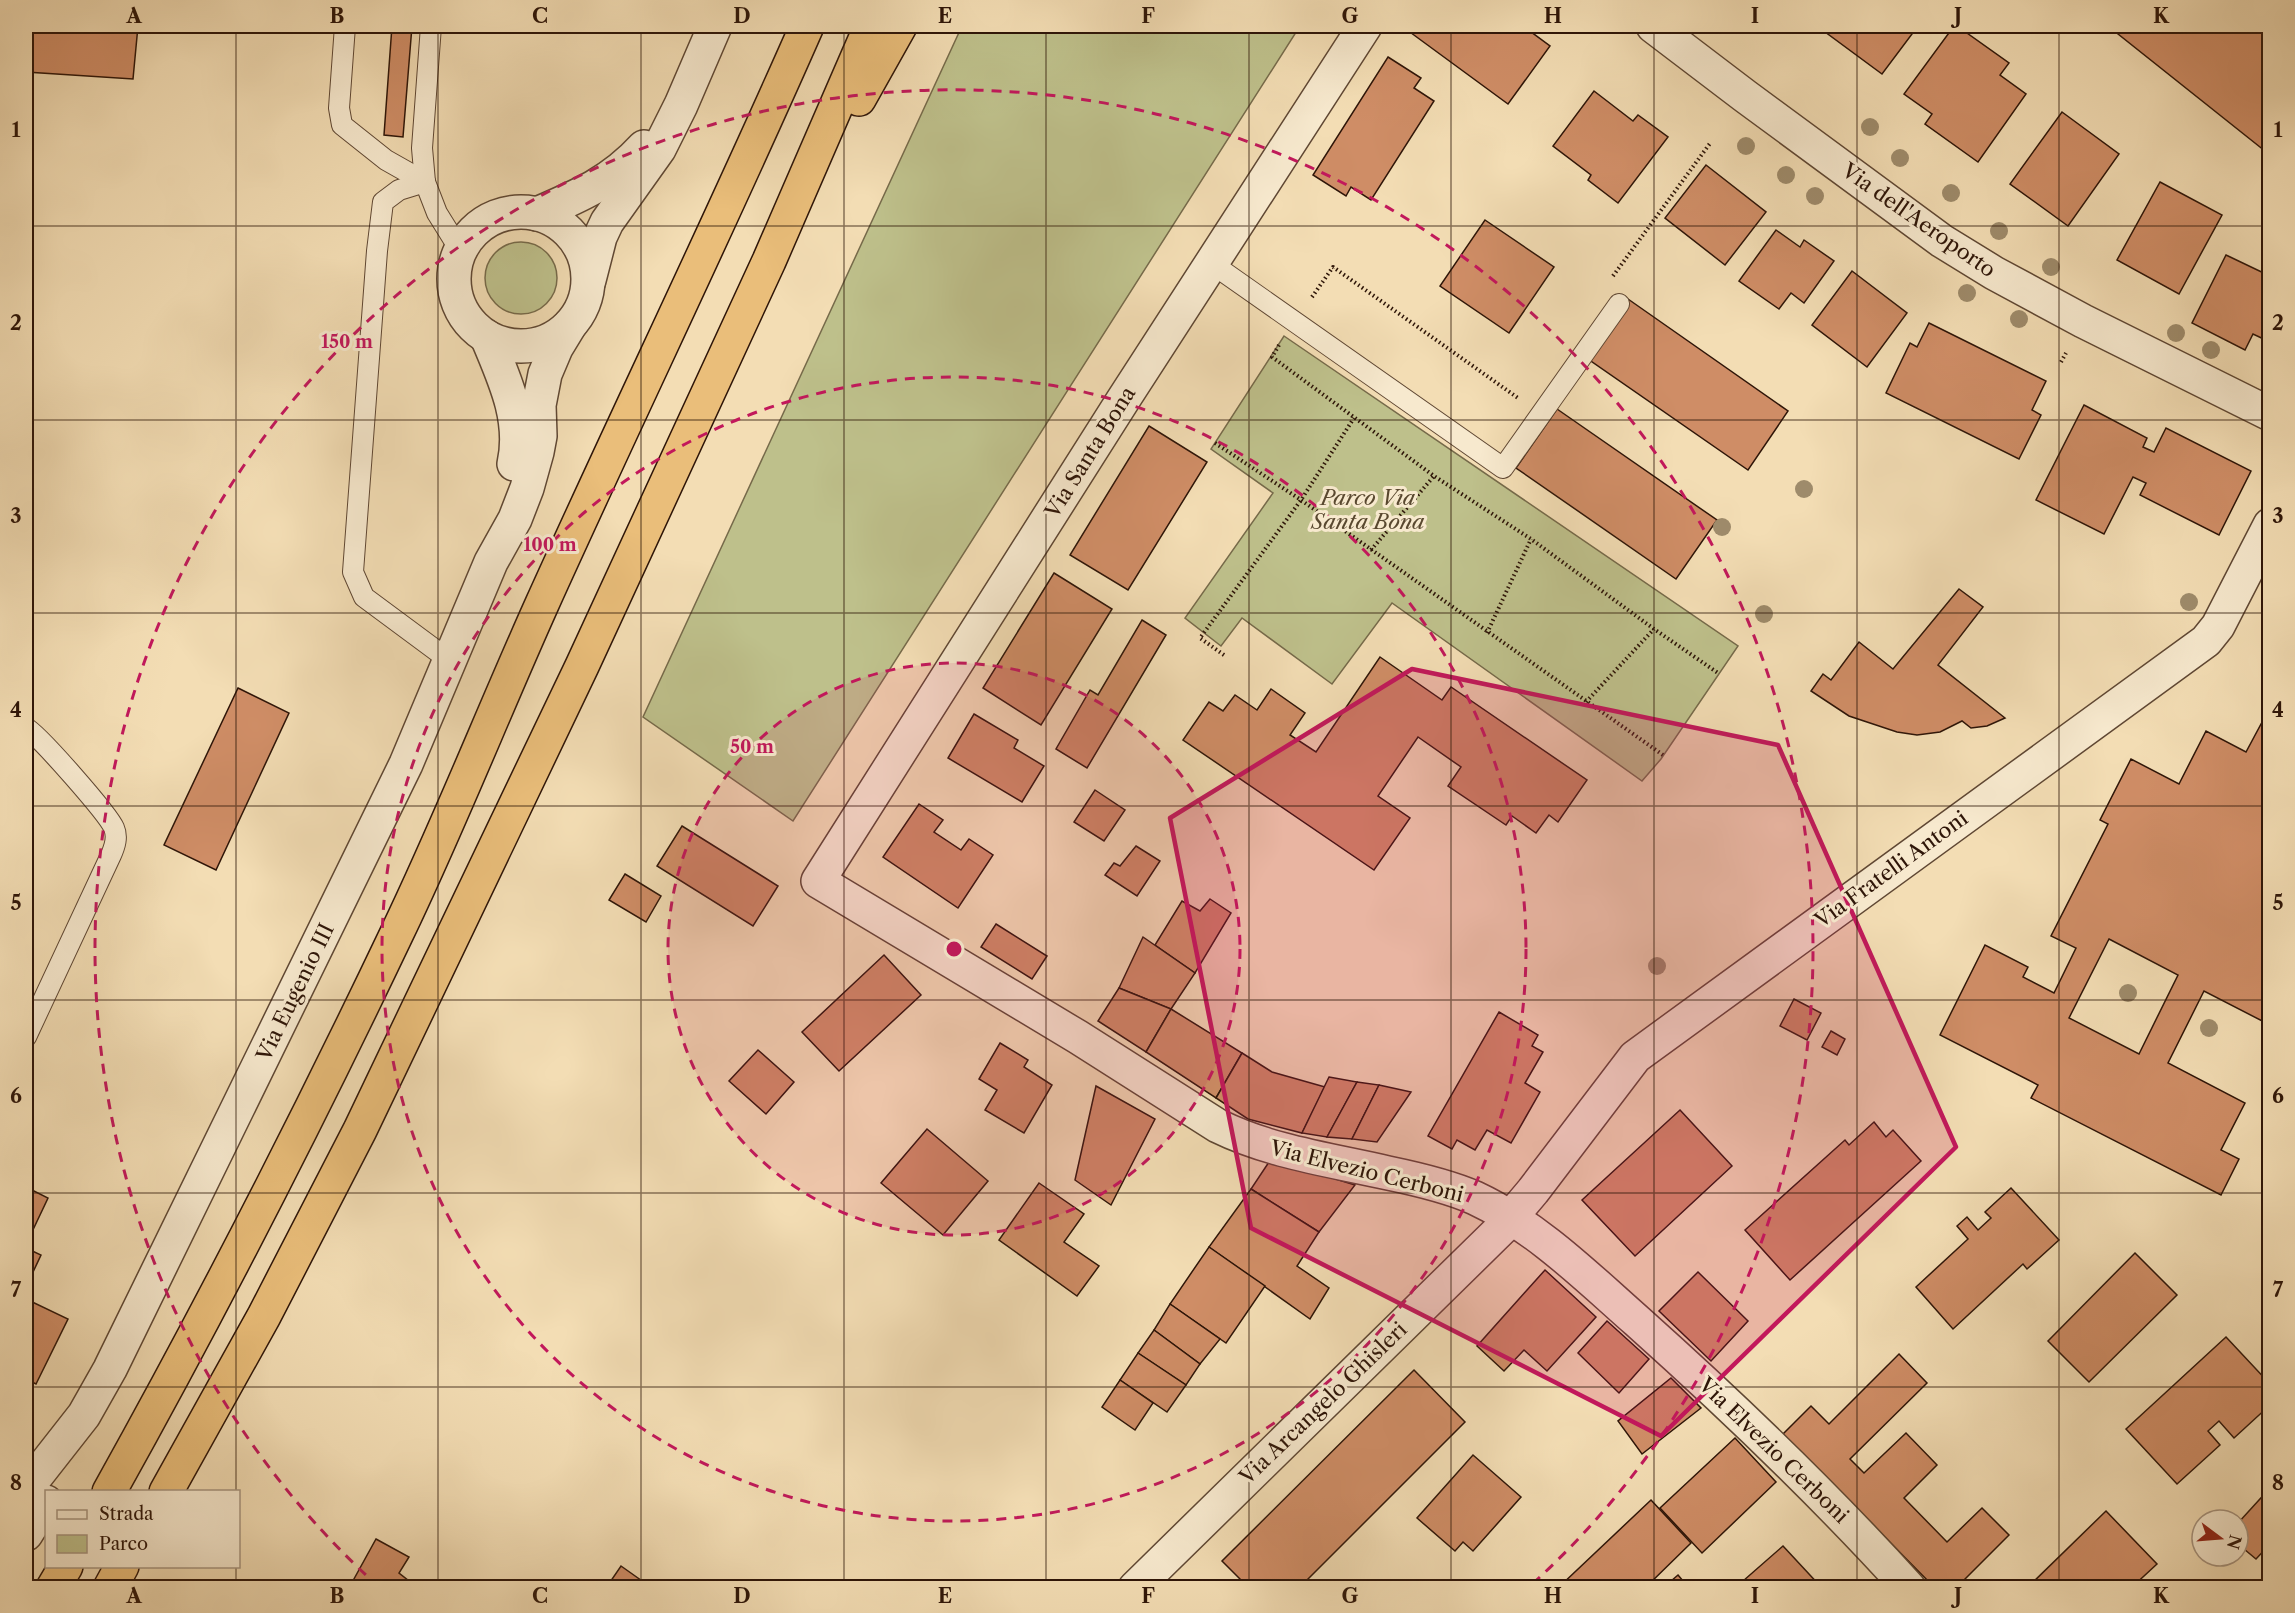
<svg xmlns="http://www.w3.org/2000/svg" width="2295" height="1613" font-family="'Libre Caslon Text',serif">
	<rect width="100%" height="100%" fill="#f3ddb4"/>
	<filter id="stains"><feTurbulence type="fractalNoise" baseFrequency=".00333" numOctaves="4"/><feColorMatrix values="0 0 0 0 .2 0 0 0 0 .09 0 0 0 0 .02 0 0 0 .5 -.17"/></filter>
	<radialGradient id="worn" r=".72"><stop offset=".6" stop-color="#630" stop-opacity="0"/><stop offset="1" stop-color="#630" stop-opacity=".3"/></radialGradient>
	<!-- green -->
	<g fill="#bec08b" stroke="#766a4a" stroke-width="1.5">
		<polygon points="962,26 1300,26 793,821 643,717"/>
		<circle cx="521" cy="278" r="36"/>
		<polygon points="1284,336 1738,646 1661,759 1642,781 1392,603 1332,684 1242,618 1221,646 1185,618 1273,493 1211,449"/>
	</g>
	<!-- building -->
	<g fill="#cf8d66" stroke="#2e1508" stroke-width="1.5" fill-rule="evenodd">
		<polygon points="26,26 138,26 133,79 26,72"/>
		<polygon points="392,26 412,26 403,137 384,135"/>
		<polygon points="1404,26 1523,26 1550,46 1508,104 1403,27"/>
		<polygon points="1817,26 1918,26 1882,74"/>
		<polygon points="1954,26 1957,26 2009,63 2000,75 2026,94 1978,162 1925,124 1932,114 1904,94"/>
		<polygon points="2108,26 2259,26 2270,34 2270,155"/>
		<polygon points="1388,57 1421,78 1414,88 1434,101 1371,200 1351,187 1346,196 1313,175"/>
		<polygon points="1594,91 1633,121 1638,115 1668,137 1618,203 1588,180 1591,175 1553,146"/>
		<polygon points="2062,112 2119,154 2068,226 2010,184"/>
		<polygon points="1706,165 1766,212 1725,265 1665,218"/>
		<polygon points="2160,182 2222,215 2179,294 2117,260"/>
		<polygon points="1485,220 1554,267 1509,333 1440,286"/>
		<polygon points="1776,230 1800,247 1804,240 1834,261 1804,303 1791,293 1779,309 1739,281"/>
		<polygon points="2226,255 2270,276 2270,342 2253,334 2245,350 2192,323"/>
		<polygon points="1852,271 1907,313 1867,367 1812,325"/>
		<polygon points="1628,299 1788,411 1748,470 1588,359"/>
		<polygon points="1929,323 2046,381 2032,410 2041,415 2019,459 1886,393 1910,343 1917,347"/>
		<polygon points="2084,405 2147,438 2143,447 2154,452 2166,428 2251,471 2219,535 2140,495 2146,483 2133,477 2104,534 2036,500"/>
		<polygon points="1557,409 1717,520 1676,579 1516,468"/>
		<polygon points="1149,426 1207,462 1128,590 1070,555"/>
		<polygon points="1054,573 1112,609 1041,725 983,688"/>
		<polygon points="1959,589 1983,607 1938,665 2005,718 1987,726 1971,728 1962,721 1940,732 1917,735 1897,732 1849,716 1811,691 1823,674 1831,680 1859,642 1893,669"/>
		<polygon points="1142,620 1166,635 1087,768 1056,749 1090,690 1098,695"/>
		<polygon points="1380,657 1442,700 1451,687 1587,780 1558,822 1549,815 1536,833 1512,816 1506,825 1448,786 1461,767 1418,737 1378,796 1410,818 1374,870 1183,740 1209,702 1223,711 1235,695 1257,710 1271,689 1305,713 1290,735 1316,752"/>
		<polygon points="238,688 289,713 216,870 164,845"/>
		<path d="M2268,711L2270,712V1025L2204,991L2168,1063L2245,1103L2221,1150L2239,1159L2221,1195L2031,1098L2038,1085L1940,1035L1985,945L2028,967L2023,977L2054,993L2076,948L2051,936L2108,824L2100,820L2131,759L2179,784L2206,731L2246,752ZM2109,939L2178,975L2139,1054L2069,1018Z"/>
		<polygon points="974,714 1018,740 1014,748 1044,766 1022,802 948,758"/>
		<polygon points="1095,790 1125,810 1104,841 1074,822"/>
		<polygon points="919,804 943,820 934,832 961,850 969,839 993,855 958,908 883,857"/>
		<polygon points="682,826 778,886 753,926 657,866"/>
		<polygon points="1136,846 1160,861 1137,896 1105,875 1114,863 1120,866"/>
		<polygon points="625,874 661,896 646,922 609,900"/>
		<polygon points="1210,899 1231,913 1195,973 1155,945 1182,901 1200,911"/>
		<polygon points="996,924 1047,956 1032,979 981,947"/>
		<polygon points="1143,937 1195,973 1171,1009 1119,988"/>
		<polygon points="884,955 921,995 839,1071 802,1032"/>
		<polygon points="1119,988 1171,1009 1146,1052 1098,1021"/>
		<polygon points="1794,999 1821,1013 1807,1040 1780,1026"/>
		<polygon points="1171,1009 1242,1053 1216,1098 1146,1052"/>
		<polygon points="1499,1012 1538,1035 1532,1046 1543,1052 1525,1083 1540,1092 1511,1143 1487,1130 1475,1150 1457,1140 1452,1149 1428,1136"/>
		<polygon points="1831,1031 1845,1039 1837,1055 1822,1047"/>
		<polygon points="1000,1043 1028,1060 1024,1067 1052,1085 1024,1133 985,1110 997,1090 979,1079"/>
		<polygon points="758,1050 794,1082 766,1114 729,1081"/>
		<polygon points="1242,1053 1272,1072 1325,1087 1302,1133 1248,1119 1216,1098"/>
		<polygon points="1329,1077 1357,1082 1327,1137 1302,1133"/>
		<polygon points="1357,1082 1379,1085 1352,1139 1327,1137"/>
		<polygon points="1379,1085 1411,1092 1377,1142 1352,1139"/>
		<polygon points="1096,1086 1155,1119 1111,1205 1075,1180"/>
		<polygon points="1680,1110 1732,1166 1635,1256 1582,1200"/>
		<polygon points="1874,1122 1886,1137 1893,1130 1921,1161 1790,1280 1745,1230 1845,1140 1849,1145"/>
		<polygon points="927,1129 988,1181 943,1235 881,1183"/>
		<polygon points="1271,1159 1355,1185 1319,1232 1251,1189"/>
		<polygon points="1039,1183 1084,1214 1064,1242 1099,1266 1077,1296 999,1240"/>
		<polygon points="26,1187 48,1198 31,1234 26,1231"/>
		<polygon points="2011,1188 2059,1240 2027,1269 2023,1264 1953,1329 1916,1287 1968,1239 1957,1226 1967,1217 1978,1230 1991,1218 1985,1212"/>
		<polygon points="1251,1189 1319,1232 1297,1266 1329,1288 1310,1319 1209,1247"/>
		<polygon points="1209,1247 1265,1286 1226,1343 1170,1304"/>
		<polygon points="26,1248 41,1255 26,1287"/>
		<polygon points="2135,1253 2177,1295 2089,1382 2048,1341"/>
		<polygon points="1545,1270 1596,1317 1547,1371 1524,1350 1504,1371 1477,1346"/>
		<polygon points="1698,1272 1748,1321 1711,1361 1659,1311"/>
		<polygon points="26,1299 68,1319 36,1384 26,1379"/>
		<polygon points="1170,1304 1220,1339 1200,1364 1154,1330"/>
		<polygon points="1607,1321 1649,1359 1619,1393 1578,1353"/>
		<polygon points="1154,1330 1200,1364 1186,1385 1138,1353"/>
		<polygon points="2226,1337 2270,1384 2270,1405 2234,1438 2219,1421 2208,1431 2220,1445 2177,1484 2126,1429"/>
		<polygon points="1138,1353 1186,1385 1167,1412 1120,1380"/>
		<polygon points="1899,1354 1927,1383 1850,1459 1864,1473 1906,1433 1937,1465 1904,1498 1947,1542 1982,1508 2009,1535 1956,1588 1935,1588 1783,1434 1811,1406 1829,1424"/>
		<polygon points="1414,1370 1465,1422 1299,1588 1249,1588 1222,1561"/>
		<polygon points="1671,1378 1701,1408 1642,1454 1618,1421"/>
		<polygon points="1120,1380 1153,1403 1135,1430 1102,1407"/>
		<polygon points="1735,1438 1776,1482 1702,1553 1660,1508"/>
		<polygon points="1473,1455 1521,1497 1473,1551 1463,1542 1455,1551 1417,1518"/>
		<polygon points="2270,1488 2270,1544 2256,1559 2238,1544 2238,1523"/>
		<polygon points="1651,1500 1691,1543 1645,1588 1558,1588"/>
		<polygon points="2106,1511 2157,1564 2131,1588 2027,1588"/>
		<polygon points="376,1539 409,1557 399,1573 418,1588 349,1588"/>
		<polygon points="1783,1546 1822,1588 1749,1588 1743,1581"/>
		<polygon points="621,1566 652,1588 606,1588"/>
		<polygon points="1678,1575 1689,1588 1663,1588"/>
	</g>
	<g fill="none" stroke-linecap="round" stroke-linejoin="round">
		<defs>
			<g id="service">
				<polyline points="345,26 339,108 342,125 386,160 425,182"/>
				<polyline points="431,26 422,148 425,182 437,213 460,250"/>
				<polyline points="425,182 399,190 383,202 377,251 353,572 364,597 449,660"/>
				<polyline points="1211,263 1503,468 1619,304"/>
				<path d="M26,728C38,734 108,814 114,828C118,837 115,846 111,855L26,1037"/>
			</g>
			<g id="minor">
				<path d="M1365,26L1123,400L818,881L1078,1037L1218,1126C1271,1152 1331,1160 1388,1173C1417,1179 1448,1186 1475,1198C1537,1227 1586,1276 1637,1321C1732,1406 1823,1493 1909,1588"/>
				<polyline points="1135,1588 1501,1229 1533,1191 1635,1057 2206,641 2218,626 2270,525"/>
			</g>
			<g id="tertiary">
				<polyline points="1653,26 1745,96 1942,241 1994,273 2083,321 2270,414"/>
				<circle cx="521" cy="279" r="67"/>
				<path d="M537,214C579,196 612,182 644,147"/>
				<polyline points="589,280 600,237 607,222 659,149 681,105 715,26"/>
				<path d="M487,337C504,378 524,419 514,464"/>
				<polyline points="26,1489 84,1415 110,1369 406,764 491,562 515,519 527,488 537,452 540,436 539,405 545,374 556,348 570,325"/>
				<polyline points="26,1534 46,1502"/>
			</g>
			<g id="trunk">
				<polyline points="859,99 900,26"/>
				<path d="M109,1492C211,1309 307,1122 397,933C449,825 493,713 542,604C629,411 722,220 807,26"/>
				<polyline points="166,1492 264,1316 360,1130 582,666 769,261 871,26"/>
				<polyline points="53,1588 66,1566"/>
				<polyline points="110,1588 122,1566"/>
			</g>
		</defs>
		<!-- service casing -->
		<use href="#service" stroke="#5f4733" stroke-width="22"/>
		<!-- minor casing -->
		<use href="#minor" stroke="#5f4733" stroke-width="36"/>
		<!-- tertiary casing -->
		<use href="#tertiary" stroke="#5f4733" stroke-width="36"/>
		<!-- trunk casing -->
		<use href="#trunk" stroke="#2e1508" stroke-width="36"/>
		<!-- path -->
		<g stroke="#2e1508" stroke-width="4" stroke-dasharray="1.5 3" stroke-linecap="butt">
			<polyline points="1613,276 1711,142"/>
			<polyline points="1312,297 1333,267 1518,398"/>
			<polyline points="1279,345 1272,357 1434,476 1531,539 1654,629 1718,673"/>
			<polyline points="2061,362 2066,353"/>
			<polyline points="1215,443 1301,500 1663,755"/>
			<polyline points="1371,550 1434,476"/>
			<polyline points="1487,633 1531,539"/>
			<polyline points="1224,655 1200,638 1301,500 1354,418"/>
			<polyline points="1586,702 1654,629"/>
		</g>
		<!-- service -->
		<use href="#service" stroke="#f7e9ce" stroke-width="20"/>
		<!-- minor -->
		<use href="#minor" stroke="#f7e9ce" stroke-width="33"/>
		<!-- tertiary -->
		<use href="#tertiary" stroke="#f7e9ce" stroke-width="33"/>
		<!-- trunk -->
		<use href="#trunk" stroke="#eabe7a" stroke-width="33"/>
	</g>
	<!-- trees -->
	<g fill="#9e8b6b">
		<circle cx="1870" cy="127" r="9"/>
		<circle cx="1746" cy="146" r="9"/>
		<circle cx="1900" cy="158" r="9"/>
		<circle cx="1786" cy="175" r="9"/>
		<circle cx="1951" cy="193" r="9"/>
		<circle cx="1815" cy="196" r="9"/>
		<circle cx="1999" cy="231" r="9"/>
		<circle cx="2051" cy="267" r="9"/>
		<circle cx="1967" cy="293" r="9"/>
		<circle cx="2019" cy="319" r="9"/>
		<circle cx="2176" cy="333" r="9"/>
		<circle cx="2211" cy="350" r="9"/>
		<circle cx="1804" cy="489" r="9"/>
		<circle cx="1722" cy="527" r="9"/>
		<circle cx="2189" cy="602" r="9"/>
		<circle cx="1764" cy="614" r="9"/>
		<circle cx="1657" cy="966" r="9"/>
		<circle cx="2128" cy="993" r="9"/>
		<circle cx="2209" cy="1028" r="9"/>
	</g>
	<!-- marked area -->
	<path fill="#c2185b" fill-opacity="0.2" stroke="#c2185b" stroke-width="4.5" stroke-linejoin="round" d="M1412,669L1778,745L1956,1147L1661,1436L1251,1228L1170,818Z"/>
	<!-- grid -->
	<path fill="none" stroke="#2e1508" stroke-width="1.5" stroke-opacity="0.55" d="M236,26V1492M438,26V1588M641,26V1588M844,26V1588M1046,26V1588M1249,26V1588M1451,26V1588M1654,26V1588M1857,26V1588M2059,26V1588M26,226H2270M26,420H2270M26,613H2270M26,806H2270M26,1000H2270M26,1193H2270M26,1387H2270M236,1566V1588"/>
	<!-- distance rings -->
	<circle cx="954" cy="949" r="286" fill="#c2185b" fill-opacity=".12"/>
	<g fill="none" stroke="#c2185b" stroke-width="3" stroke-dasharray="10 8">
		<circle cx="954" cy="949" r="286"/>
		<circle cx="954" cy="949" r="572"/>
		<path d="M379 1587A859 859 0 1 1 1529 1587"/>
	</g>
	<g text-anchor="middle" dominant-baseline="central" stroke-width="6" stroke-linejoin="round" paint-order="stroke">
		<!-- street labels -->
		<g font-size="21" fill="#2e1508" stroke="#f7e9ce">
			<text transform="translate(1919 220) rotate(35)">Via dell'Aeroporto</text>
			<text transform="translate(1090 452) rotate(-58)">Via Santa Bona</text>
			<text transform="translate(1891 869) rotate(-36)">Via Fratelli Antoni</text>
			<text transform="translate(295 992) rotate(-64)">Via Eugenio III</text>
			<text transform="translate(1367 1171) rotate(14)">Via Elvezio Cerboni</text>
			<text transform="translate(1323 1403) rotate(-44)">Via Arcangelo Ghisleri</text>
			<text transform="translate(1774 1450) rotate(44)">Via Elvezio Cerboni</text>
		</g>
		<!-- park labels -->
		<g font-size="21" font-style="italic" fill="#59482f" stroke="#f7e9ce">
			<text x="1368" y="497">Parco Via<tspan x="1368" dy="24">Santa Bona</tspan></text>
		</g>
	</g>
	<circle cx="954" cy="949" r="9" fill="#c2185b" stroke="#f7e9ce" stroke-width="3"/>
	<g font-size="18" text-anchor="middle" font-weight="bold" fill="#c2185b" stroke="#f7e9ce" stroke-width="6" stroke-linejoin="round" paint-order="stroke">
		<text x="347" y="348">150 m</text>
		<text x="550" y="551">100 m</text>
		<text x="752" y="753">50 m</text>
	</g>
	<!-- margin -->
	<rect width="2295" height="1613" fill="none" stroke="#f3ddb4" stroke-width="66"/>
	<!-- legend -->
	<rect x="45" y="1490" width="195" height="78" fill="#f7e9ce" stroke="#a7947f" stroke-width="1.5"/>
	<rect x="57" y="1510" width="30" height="9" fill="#f7e9ce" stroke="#a7947f" stroke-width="1.5"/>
	<text x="99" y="1520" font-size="18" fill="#2e1508">Strada</text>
	<rect x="57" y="1535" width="30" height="18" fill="#bec08b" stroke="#a7947f" stroke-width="1.5"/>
	<text x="99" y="1550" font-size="18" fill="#2e1508">Parco</text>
	<!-- north arrow -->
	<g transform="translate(2220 1538) rotate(106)"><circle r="28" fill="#f7e9ce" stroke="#a7947f" stroke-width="1.5"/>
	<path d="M0-4.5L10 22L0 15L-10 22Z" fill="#8f2418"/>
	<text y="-9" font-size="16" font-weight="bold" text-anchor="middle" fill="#2e1508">N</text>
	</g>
	<rect x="33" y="33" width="2229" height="1547" fill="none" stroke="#2e1508" stroke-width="2"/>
	<g font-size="20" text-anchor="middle" font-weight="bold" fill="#2e1508">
		<text x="134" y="23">A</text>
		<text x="337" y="23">B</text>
		<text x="540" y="23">C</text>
		<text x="742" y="23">D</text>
		<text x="945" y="23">E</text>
		<text x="1148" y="23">F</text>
		<text x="1350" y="23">G</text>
		<text x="1553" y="23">H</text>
		<text x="1755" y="23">I</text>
		<text x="1958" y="23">J</text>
		<text x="2161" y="23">K</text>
		<text x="16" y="137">1</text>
		<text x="2278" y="137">1</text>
		<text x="16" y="330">2</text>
		<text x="2278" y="330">2</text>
		<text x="16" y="523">3</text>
		<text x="2278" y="523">3</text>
		<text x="16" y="717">4</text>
		<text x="2278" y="717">4</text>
		<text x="16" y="910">5</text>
		<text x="2278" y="910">5</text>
		<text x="16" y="1103">6</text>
		<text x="2278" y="1103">6</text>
		<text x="16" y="1297">7</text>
		<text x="2278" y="1297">7</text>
		<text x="16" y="1490">8</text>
		<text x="2278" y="1490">8</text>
		<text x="134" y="1603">A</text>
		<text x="337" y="1603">B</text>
		<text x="540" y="1603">C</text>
		<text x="742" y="1603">D</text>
		<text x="945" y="1603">E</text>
		<text x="1148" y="1603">F</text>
		<text x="1350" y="1603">G</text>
		<text x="1553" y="1603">H</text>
		<text x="1755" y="1603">I</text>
		<text x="1958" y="1603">J</text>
		<text x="2161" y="1603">K</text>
	</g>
	<rect width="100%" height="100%" filter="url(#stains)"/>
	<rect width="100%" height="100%" fill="url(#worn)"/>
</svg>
